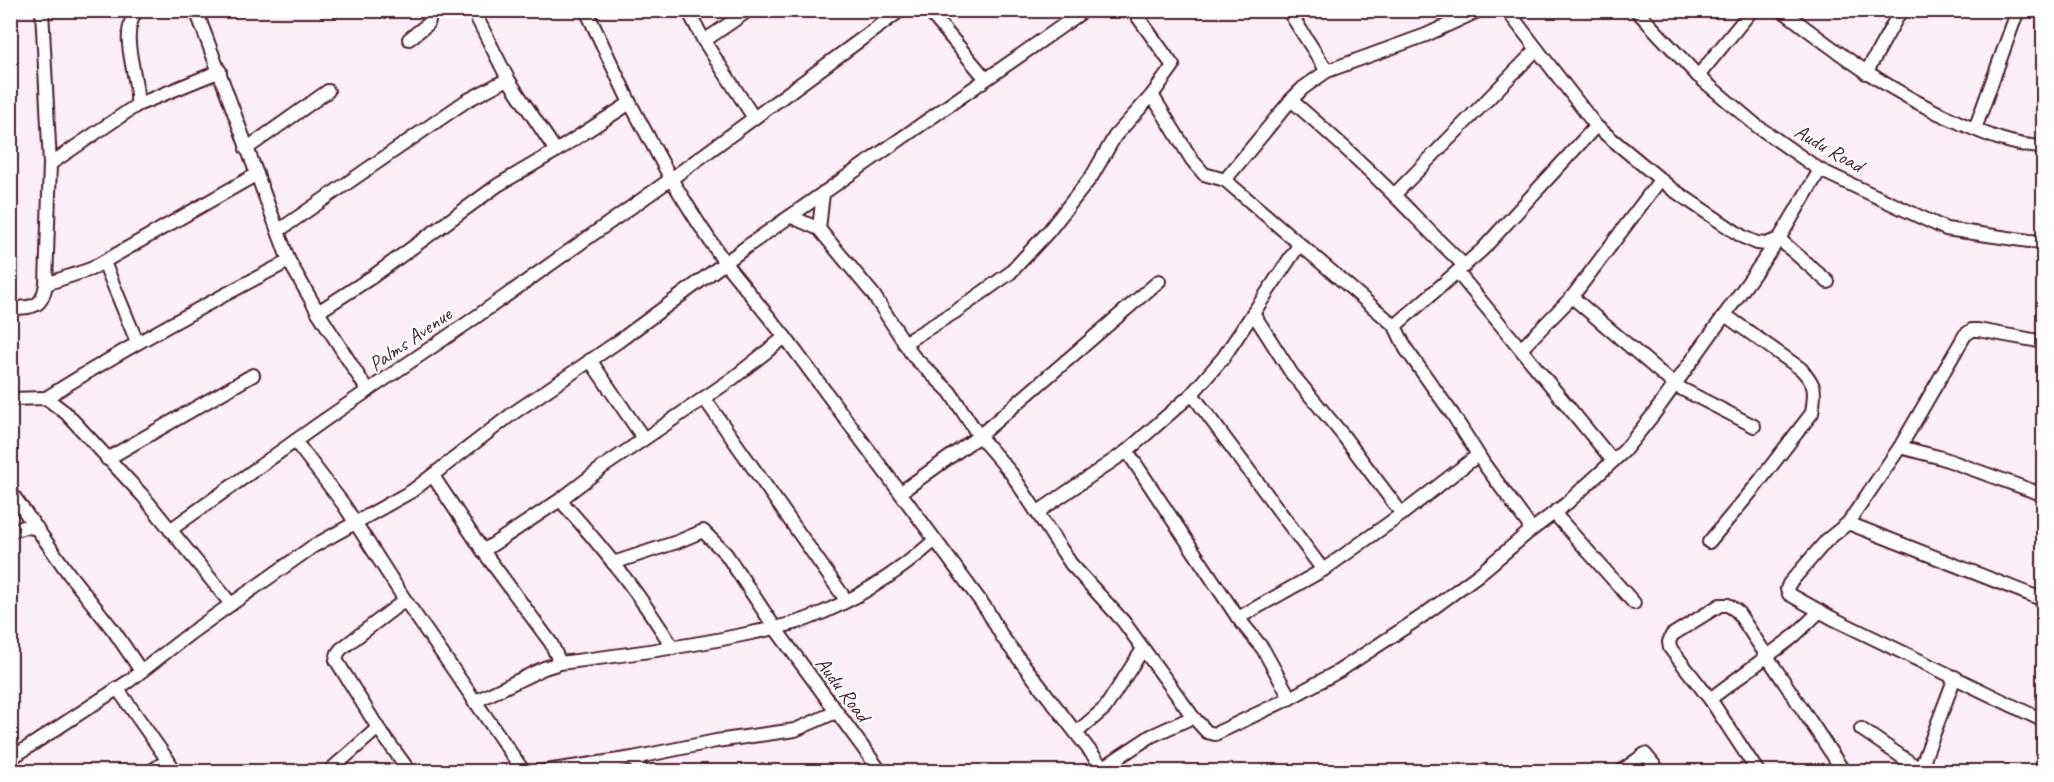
<svg xmlns="http://www.w3.org/2000/svg" width="2054" height="782" font-family="Caveat,sans-serif">
	<rect width="100%" height="100%" fill="#fdeef7"/>
	<filter id="ink" filterUnits="userSpaceOnUse"><feTurbulence type="fractalNoise" baseFrequency=".0167" numOctaves="2"/><feDisplacementMap in="SourceGraphic" scale="12" xChannelSelector="R" yChannelSelector="G"/><feConvolveMatrix kernelMatrix="1 2 1 2 8 2 1 2 1" color-interpolation-filters="sRGB"/></filter>
	<g filter="url(#ink)">
		<g fill="none" stroke-linecap="round" stroke-linejoin="round">
			<defs>
				<g id="minor">
					<polyline points="196,10 289,261 318,312 368,391"/>
					<polyline points="473,10 508,79 556,151"/>
					<polyline points="586,10 630,103 671,179 699,224 725,263 785,337 987,610 1003,638 1106,772"/>
					<polyline points="688,10 704,41 754,118"/>
					<polyline points="928,10 986,79"/>
					<polyline points="1288,10 1327,71"/>
					<polyline points="1507,10 1596,126 1672,189 1743,237 1757,243 1766,244 1779,239 1820,170"/>
					<polyline points="1636,10 1698,76 1757,126 1820,170 1946,229 2029,241 2044,242"/>
					<path d="M1782,10C1840,55 1893,94 1960,123C1987,135 2013,146 2044,147"/>
					<polyline points="409,39 428,24 431,12 436,10"/>
					<polyline points="704,41 749,10"/>
					<polyline points="1866,73 1901,10"/>
					<polyline points="1698,76 1752,10"/>
					<polyline points="1152,95 1192,160 1204,174 1225,180 1395,326 1406,349 1453,415 1484,464 1528,524 1530,531"/>
					<path d="M1291,100C1326,130 1360,161 1393,194C1417,218 1440,243 1465,266"/>
					<polyline points="137,105 220,71"/>
					<polyline points="1975,129 2018,10"/>
					<polyline points="246,149 328,91"/>
					<path d="M50,164L137,105C140,77 117,37 137,10"/>
					<polyline points="1225,180 1291,100 1303,88 1327,71 1426,35 1480,10"/>
					<polyline points="1394,195 1536,50"/>
					<polyline points="792,217 819,229 873,294 913,356 950,392 979,436 1159,281"/>
					<polyline points="819,229 823,193"/>
					<polyline points="278,231 466,101 508,79"/>
					<polyline points="104,262 137,342"/>
					<polyline points="1458,273 1613,461"/>
					<polyline points="46,284 91,269 257,174"/>
					<polyline points="1572,297 1676,386 1754,426"/>
					<path d="M10,308C33,307 42,309 46,284L50,164L42,10"/>
					<polyline points="318,312 372,277 498,185 556,151 630,103"/>
					<polyline points="1253,313 1292,374 1342,434 1402,514"/>
					<polyline points="1395,326 1482,250 1596,126"/>
					<polyline points="2044,342 1978,330 1972,330 1965,335 1900,447 1848,523 1827,540 1789,584 1787,589 1789,594 1832,618 2044,721"/>
					<polyline points="904,343 955,312 1010,273 1048,232 1092,176 1115,136 1152,95 1173,66 1133,10"/>
					<polyline points="1521,349 1572,297 1660,180"/>
					<polyline points="590,360 644,439"/>
					<polyline points="1192,394 1323,570"/>
					<path d="M46,398C125,348 206,304 289,261"/>
					<polyline points="704,398 846,600"/>
					<polyline points="10,399 46,398 66,413 143,496 231,604"/>
					<polyline points="295,441 344,505 405,600 524,772"/>
					<polyline points="1900,447 1942,458 2044,495"/>
					<polyline points="1127,451 1238,618 1263,649 1290,698"/>
					<polyline points="107,459 253,375"/>
					<polyline points="433,476 483,551 551,643 560,663"/>
					<polyline points="10,491 69,574 114,631 141,671"/>
					<polyline points="901,492 979,436 1011,473 1071,564 1123,621 1193,717 1207,732 1215,734 1290,698 1339,671 1421,617 1478,575 1530,531 1566,504 1624,451 1653,415 1779,239 1828,282"/>
					<path d="M560,500C602,546 641,596 673,648"/>
					<polyline points="1038,512 1127,451 1192,394 1223,358 1299,245"/>
					<polyline points="1554,513 1634,603"/>
					<polyline points="1848,523 2044,600"/>
					<polyline points="170,530 326,419 466,324 671,179 901,10"/>
					<polyline points="10,532 24,527 37,528"/>
					<path d="M1709,542L1755,487L1812,413C1815,391 1817,386 1801,369L1725,315"/>
					<polyline points="483,551 560,500 603,467 732,379 785,337"/>
					<polyline points="613,563 677,542 703,531 726,554 775,628 881,772"/>
					<polyline points="405,600 341,649 338,653 336,660 378,728 410,772"/>
					<polyline points="1238,618 1323,570 1402,514 1478,455"/>
					<polyline points="117,688 176,772"/>
					<polyline points="1710,699 1793,637 1820,611"/>
					<path d="M474,702L544,668L560,663C616,656 672,649 727,638C754,632 782,628 807,619C854,601 898,573 935,540"/>
					<polyline points="1861,729 1924,772"/>
					<polyline points="1077,732 1105,708 1143,649"/>
					<polyline points="633,758 643,772"/>
					<polyline points="10,759 129,681 192,632 312,547 412,491 512,414 619,341 749,245 1085,10"/>
					<polyline points="1104,767 1151,736 1193,717"/>
					<polyline points="1920,770 1955,677"/>
					<polyline points="150,772 168,760"/>
					<polyline points="328,772 378,728"/>
					<polyline points="539,772 633,758 716,741 795,730 836,712"/>
					<polyline points="1620,772 1645,754 1660,772"/>
					<polyline points="1758,772 1710,699 1670,648 1669,642 1672,635 1720,605 1728,605 1737,611 1844,772"/>
				</g>
			</defs>
			<!-- minor casing -->
			<use href="#minor" stroke="#4a1f2b" stroke-width="16"/>
			<!-- minor -->
			<use href="#minor" stroke="#fff" stroke-width="12"/>
		</g>
	</g>
	<g text-anchor="middle" dominant-baseline="central" stroke-width="4.5" stroke-linejoin="round" paint-order="stroke">
		<!-- street labels -->
		<g font-size="21" fill="#4a1f2b" stroke="#fff">
			<text transform="translate(1829 148) rotate(30)">Audu Road</text>
			<text transform="translate(410 339) rotate(-35)">Palms Avenue</text>
			<text transform="translate(843 689) rotate(53)">Audu Road</text>
		</g>
	</g>
	<!-- margin -->
	<rect width="2054" height="782" fill="none" stroke="#fff" stroke-width="36"/>
	<rect x="18" y="18" width="2018" height="746" fill="none" stroke="#4a1f2b" stroke-width="2" filter="url(#ink)"/>
</svg>
